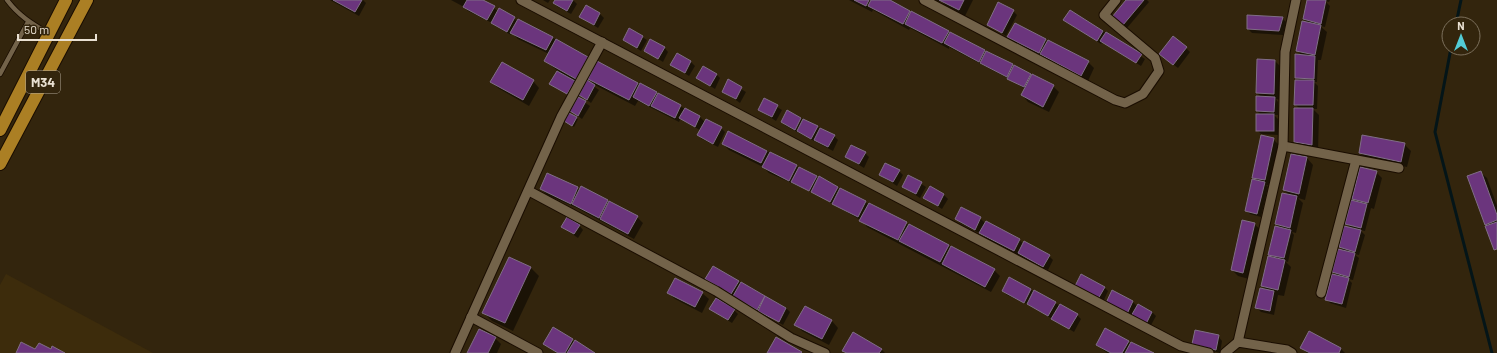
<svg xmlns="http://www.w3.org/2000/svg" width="1497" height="353" font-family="Barlow,sans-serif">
	<rect width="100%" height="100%" fill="#33250d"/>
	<!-- built -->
	<polygon fill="#3d2c0c" points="6,274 153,353 0,353 0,285"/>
	<!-- shadow -->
	<g fill="#0007">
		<polygon points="330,0 363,0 366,3 359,16"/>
		<polygon points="451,0 481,0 498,11 553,38 588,58 594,64 582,85 573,80 578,86 572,97 551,84 558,71 545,61 549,54 518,39 512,33 511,35 497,27 492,23 468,11 464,7"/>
		<polygon points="543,0 550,0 548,3"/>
		<polygon points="556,0 573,0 577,4 571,14 558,7 554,3"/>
		<polygon points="849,0 887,0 1053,86 1059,92 1049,112 1028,102 1022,95 1025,89 1011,80 949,47 949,49 910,28 909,30 873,10 872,12"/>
		<polygon points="935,0 973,0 965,16 945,5 941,1 940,2"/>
		<polygon points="1127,0 1147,0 1149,2 1127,28 1117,21"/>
		<polygon points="1308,0 1330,0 1329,2 1325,1 1330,6 1325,27 1320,26 1327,32 1321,60 1318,60 1317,82 1314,82 1318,86 1317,109 1313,109 1319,115 1318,151 1301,148 1295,142 1300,109 1295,104 1300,81 1296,77 1302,56 1297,50 1308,24 1304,19"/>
		<polygon points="1013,11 1017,15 1006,36 988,25"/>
		<polygon points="600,14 604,18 598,28 581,17"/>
		<polygon points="1282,18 1286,22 1283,35 1252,33 1248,29"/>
		<polygon points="1065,20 1103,31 1145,59 1141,66 1103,42 1101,44"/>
		<polygon points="629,29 647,40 641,51 624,40"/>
		<polygon points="1009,36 1045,40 1088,62 1094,68 1088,81 1015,43"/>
		<polygon points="664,47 668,52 663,62 645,51"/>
		<polygon points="1186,48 1190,52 1178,68 1165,58"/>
		<polygon points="1275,61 1281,67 1280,100 1276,99 1278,102 1278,115 1274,115 1278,119 1278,135 1261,134 1257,130 1261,115 1257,111 1261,97 1257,93"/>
		<polygon points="691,62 695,66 689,76 672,65"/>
		<polygon points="716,74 720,78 715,89 697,78"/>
		<polygon points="589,79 637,83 700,117 705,122 706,120 721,128 725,132 718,147 702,139 698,135 701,131 681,118 679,122 638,101 635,106 595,85"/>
		<polygon points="533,81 539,88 529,106 498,88 492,82"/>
		<polygon points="728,81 746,92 740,103 723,91"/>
		<polygon points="588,82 599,90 591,103 580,95"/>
		<polygon points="578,98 590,106 582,119 571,111"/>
		<polygon points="764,99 782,110 776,121 759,110"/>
		<polygon points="788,111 834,136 838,140 833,151 786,126 782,122"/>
		<polygon points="576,118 578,119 574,127 565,121"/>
		<polygon points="1273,139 1279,145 1271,186 1266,185 1268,187 1261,217 1250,214 1246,210 1258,181 1254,177"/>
		<polygon points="723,144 767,151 949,246 994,270 1000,276 991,292 867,227 862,221 814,193 769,173 763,167 729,150"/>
		<polygon points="1404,144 1411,151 1407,167 1366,159 1360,153"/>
		<polygon points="865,153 869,157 864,168 846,157"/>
		<polygon points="1307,158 1313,165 1305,200 1298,198 1303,203 1296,233 1292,232 1294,235 1288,262 1285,261 1291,267 1284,296 1278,295 1274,315 1261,312 1257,308 1266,290 1262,286 1273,258 1269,254 1280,228 1276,224 1289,195 1284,190"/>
		<polygon points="899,171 903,175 897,186 880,175"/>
		<polygon points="1376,172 1382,178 1374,209 1371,208 1365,231 1360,230 1365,235 1359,255 1354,254 1359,258 1353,280 1348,279 1352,283 1346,308 1330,303 1326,299 1337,276 1333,272 1344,252 1340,247 1351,228 1346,223 1357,203 1353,198"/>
		<polygon points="1480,172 1487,178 1497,206 1496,250 1486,224"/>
		<polygon points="548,174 580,190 607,200 637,217 643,223 634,239 577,208 547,195 541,189"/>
		<polygon points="909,176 926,187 920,198 903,187"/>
		<polygon points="944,195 948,199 942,209 925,198"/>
		<polygon points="962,209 980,218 985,223 1019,240 1024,244 1049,256 1053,260 1048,270 987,239 980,232 979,233 960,223 956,219"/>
		<polygon points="1254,224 1261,230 1249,279 1238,276 1232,270"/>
		<polygon points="579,225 583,230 578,238 562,227"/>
		<polygon points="509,258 531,268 539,276 513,331 492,321 483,312"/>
		<polygon points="714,267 786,308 790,312 783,325 711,283 707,279"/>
		<polygon points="1009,278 1077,315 1081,319 1074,332 1029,305 1007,295 1003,291"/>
		<polygon points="1104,287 1108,291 1103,302 1080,290"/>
		<polygon points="1113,292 1133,302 1138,307 1152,312 1156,316 1150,327 1111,306"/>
		<polygon points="668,293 702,293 709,299 702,313 675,299"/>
		<polygon points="805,307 832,321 838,328 829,345 802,331 796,324"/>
		<polygon points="710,309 734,310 738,314 732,323"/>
		<polygon points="553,328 575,342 594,353 557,353 548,347 544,343"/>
		<polygon points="1218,336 1222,341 1220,353 1197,347 1193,343"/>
		<polygon points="495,338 501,344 497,353 468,353"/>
		<polygon points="1128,342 1151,353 1107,353 1097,345"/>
		<polygon points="1301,347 1341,349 1345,353 1307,353"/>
		<polygon points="881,349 885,353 846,353 844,350"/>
	</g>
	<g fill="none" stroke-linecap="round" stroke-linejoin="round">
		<!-- stream -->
		<g stroke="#041518" stroke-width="3">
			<polyline points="1456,24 1461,0"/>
			<polyline points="1451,48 1435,132 1492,353"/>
		</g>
	</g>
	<!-- building -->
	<g fill="#6b357d" stroke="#806e86">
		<polygon points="333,0 362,0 355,12"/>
		<polygon points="467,0 483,0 495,6 487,20 463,7"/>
		<polygon points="555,0 573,0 567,11 553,3"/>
		<polygon points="854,0 869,0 866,6"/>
		<polygon points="871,0 890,0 910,11 903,24 868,6"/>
		<polygon points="939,0 964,0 959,10"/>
		<polygon points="1126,0 1144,0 1123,25 1112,17"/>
		<polygon points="1307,0 1326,0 1321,24 1303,19"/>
		<polygon points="998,2 1014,10 1002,33 987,25"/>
		<polygon points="586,5 600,13 594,25 579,17"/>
		<polygon points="499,8 515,17 507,32 491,23"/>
		<polygon points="1070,10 1103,31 1097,41 1063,20"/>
		<polygon points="911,11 949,31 942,43 905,24"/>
		<polygon points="1247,15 1283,17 1279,31 1247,29"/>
		<polygon points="518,19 553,37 546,50 510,33"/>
		<polygon points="1302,21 1321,25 1315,55 1296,51"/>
		<polygon points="1015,23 1046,39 1039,53 1007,37"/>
		<polygon points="629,28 643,36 637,48 623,40"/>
		<polygon points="950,32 985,50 979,62 944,43"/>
		<polygon points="1106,32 1142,54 1136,63 1100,41"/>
		<polygon points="1173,36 1187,47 1173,65 1159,54"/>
		<polygon points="556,39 588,57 576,79 544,61"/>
		<polygon points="650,39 665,47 658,59 644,51"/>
		<polygon points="1048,40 1089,61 1081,76 1040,54"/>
		<polygon points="986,51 1013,64 1007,77 980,63"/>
		<polygon points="677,53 691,61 685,73 670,65"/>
		<polygon points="1295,54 1315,56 1314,79 1295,78"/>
		<polygon points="1257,59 1275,60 1274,94 1256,93"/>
		<polygon points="597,61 638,83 629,100 588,79"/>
		<polygon points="502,62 534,80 523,100 490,82"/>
		<polygon points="1014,65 1031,74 1024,87 1007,79"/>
		<polygon points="703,66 717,74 710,86 696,78"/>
		<polygon points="557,71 575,81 567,94 549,84"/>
		<polygon points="1032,74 1054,85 1043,107 1021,95"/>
		<polygon points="728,79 742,87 736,99 722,92"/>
		<polygon points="587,80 595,85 587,100 579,95"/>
		<polygon points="1295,80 1314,80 1313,105 1294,105"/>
		<polygon points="640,83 657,92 649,106 633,97"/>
		<polygon points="658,93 681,105 675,118 651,106"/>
		<polygon points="1256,96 1275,97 1274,112 1256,111"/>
		<polygon points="578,97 586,101 578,116 570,111"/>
		<polygon points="764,98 778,105 772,117 758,110"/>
		<polygon points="685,108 700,116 695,127 679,118"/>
		<polygon points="1294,108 1313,108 1312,145 1294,142"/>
		<polygon points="787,110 801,118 795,130 781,122"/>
		<polygon points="569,113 577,117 572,126 564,121"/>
		<rect x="1256" y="114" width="18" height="17"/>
		<polygon points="706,119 722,127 713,144 697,135"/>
		<polygon points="803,119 818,126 811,139 797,131"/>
		<polygon points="820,128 835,135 828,147 814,140"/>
		<polygon points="728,131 767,151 761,163 722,144"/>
		<polygon points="1261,135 1274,138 1265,180 1252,178"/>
		<polygon points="1362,135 1405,143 1401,162 1359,153"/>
		<polygon points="851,145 866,152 859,164 845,157"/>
		<polygon points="770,152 797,165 789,181 762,167"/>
		<polygon points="1291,154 1307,157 1299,194 1283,190"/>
		<polygon points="885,163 900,170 893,182 879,175"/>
		<polygon points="799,167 817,176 809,191 791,182"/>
		<polygon points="1360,167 1377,171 1368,203 1352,199"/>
		<polygon points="1481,171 1497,215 1497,220 1485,225 1467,176"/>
		<polygon points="547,173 578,187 571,204 540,189"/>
		<polygon points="908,175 922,182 916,194 902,187"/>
		<polygon points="819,176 838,187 830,202 811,192"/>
		<polygon points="1252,179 1265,182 1257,214 1245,211"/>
		<polygon points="581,186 608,200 599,218 572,204"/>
		<polygon points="930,186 944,194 938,206 923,198"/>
		<polygon points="840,188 866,201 858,217 832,204"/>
		<polygon points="1282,193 1297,196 1290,228 1275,224"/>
		<polygon points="1351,200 1367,204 1361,228 1345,224"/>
		<polygon points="609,201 638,216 628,234 600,219"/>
		<polygon points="869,203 907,222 898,240 859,221"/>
		<polygon points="961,207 981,217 975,230 955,219"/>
		<polygon points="567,217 580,225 574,234 561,227"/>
		<polygon points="1242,220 1255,223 1243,273 1231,270"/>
		<polygon points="986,221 1020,239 1014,251 979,233"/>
		<polygon points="1497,222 1497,249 1494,250 1485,226"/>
		<polygon points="909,224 949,245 940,262 899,241"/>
		<polygon points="1275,226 1291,230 1284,258 1268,255"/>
		<polygon points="1344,226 1361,230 1355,252 1339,247"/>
		<polygon points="1024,241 1050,255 1043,267 1018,253"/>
		<polygon points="951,246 995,269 985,287 942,264"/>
		<polygon points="1338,249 1355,253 1349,277 1332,272"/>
		<polygon points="1268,256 1285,260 1278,290 1261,286"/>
		<polygon points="509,257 531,267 505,323 482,313"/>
		<polygon points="713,266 739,281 731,294 705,279"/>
		<polygon points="1081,274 1105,287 1098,299 1075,286"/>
		<polygon points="1332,274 1349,278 1342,304 1325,300"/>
		<polygon points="1009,277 1031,289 1024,303 1002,291"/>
		<polygon points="675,278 703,292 695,307 667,293"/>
		<polygon points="741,282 765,296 757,310 733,296"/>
		<polygon points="1260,288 1274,291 1270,311 1255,308"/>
		<polygon points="1034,290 1056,302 1048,316 1027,304"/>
		<polygon points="1112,290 1133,301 1127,314 1106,303"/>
		<polygon points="765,296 786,308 779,322 758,311"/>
		<polygon points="716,298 735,309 728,320 709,309"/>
		<polygon points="1060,304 1078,314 1069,329 1051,319"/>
		<polygon points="1138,304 1152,312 1146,324 1131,316"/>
		<polygon points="805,306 832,320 822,339 794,325"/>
		<polygon points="553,327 573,339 565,353 558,353 543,344"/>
		<polygon points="1105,328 1129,341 1122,353 1111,353 1096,345"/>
		<polygon points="479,329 496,337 488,353 467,353"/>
		<polygon points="1195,330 1219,335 1216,350 1192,344"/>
		<polygon points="1309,331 1341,348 1339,353 1310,353 1300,348"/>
		<polygon points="853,332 882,349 879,353 847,353 842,351"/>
		<polygon points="776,337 802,352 801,353 767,353"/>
		<polygon points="575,340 595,353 567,353"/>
		<polygon points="21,342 35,349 39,343 51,349 52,346 65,353 16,353"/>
		<polygon points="1131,342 1154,353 1125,353"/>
	</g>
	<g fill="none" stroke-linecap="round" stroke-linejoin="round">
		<defs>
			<g id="lane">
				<path d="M7,0C18,15 32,24 48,33"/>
				<polyline points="0,74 28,22"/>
			</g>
			<g id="street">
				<polyline points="521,0 1181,346 1209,353"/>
				<polyline points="924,0 1115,100 1125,103 1143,94 1159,71 1155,58 1104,15 1116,0"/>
				<polyline points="1283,146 1399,168"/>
				<polyline points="529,191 716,291 791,338 825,353"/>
				<polyline points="1321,293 1356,160"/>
				<polyline points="471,317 538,353"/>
				<polyline points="1238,342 1283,146 1285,52 1296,0"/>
				<polyline points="455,353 561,117 602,42"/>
				<polyline points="1225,353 1238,342 1287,350 1292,353"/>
			</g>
			<g id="primary">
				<polyline points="0,130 66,0"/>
				<polyline points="0,164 87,0"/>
			</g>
		</defs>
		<!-- lane casing -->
		<use href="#lane" stroke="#1a0d00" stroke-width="6"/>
		<!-- street casing -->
		<use href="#street" stroke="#1a0d00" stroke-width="11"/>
		<!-- primary casing -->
		<use href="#primary" stroke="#1a0d00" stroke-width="14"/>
		<!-- lane -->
		<use href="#lane" stroke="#73634a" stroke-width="4.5"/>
		<!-- street -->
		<use href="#street" stroke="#73634a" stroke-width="9"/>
		<!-- primary -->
		<use href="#primary" stroke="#ab7f24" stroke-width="12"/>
	</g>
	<g text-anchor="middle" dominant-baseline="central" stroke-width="3" stroke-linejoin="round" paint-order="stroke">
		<!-- shield labels -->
		<rect fill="#33250d" stroke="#b2a897" stroke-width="1" x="26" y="71" width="34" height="22" rx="3"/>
		<g font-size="13" font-weight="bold" fill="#e9e0d2">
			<text x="43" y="82">M34</text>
		</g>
	</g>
	<!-- north arrow -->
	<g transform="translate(1461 36)"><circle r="19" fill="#33250d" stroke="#7c705c"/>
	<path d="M0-3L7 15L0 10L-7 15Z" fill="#52ccd6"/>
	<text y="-6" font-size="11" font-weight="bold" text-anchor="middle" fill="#e9e0d2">N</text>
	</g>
	<!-- scale -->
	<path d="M18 34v6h78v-6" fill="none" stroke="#e9e0d2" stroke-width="2"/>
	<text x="24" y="34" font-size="12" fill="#e9e0d2" stroke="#33250d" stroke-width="3" paint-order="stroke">50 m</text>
</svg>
